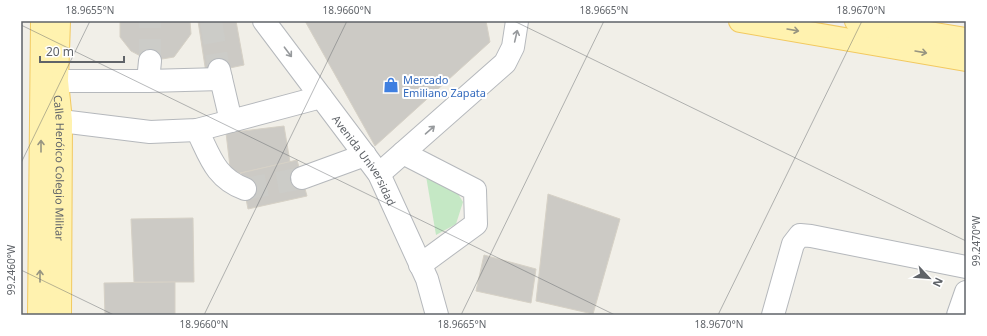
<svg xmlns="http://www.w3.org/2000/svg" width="987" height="336" font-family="'Noto Sans',sans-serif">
	<rect width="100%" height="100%" fill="#f1efe8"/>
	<!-- grass -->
	<polygon fill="#c5e8c5" points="426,176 452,184 463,202 456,224 436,235"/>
	<!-- building -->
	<g fill="#cccac5" stroke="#d6d1c6">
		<polygon points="120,21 190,21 191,34 174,57 150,61 131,51 120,37"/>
		<polygon points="198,21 236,21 244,65 206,73"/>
		<polygon points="305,21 486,21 490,42 375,146"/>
		<polygon points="284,126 290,162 231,175 226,133"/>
		<polygon points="297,160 307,196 248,209 241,173"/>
		<polygon points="548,194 620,219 593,314 536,301"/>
		<polygon points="193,218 194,282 134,282 131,219"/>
		<polygon points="484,255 536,269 531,303 476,291"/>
		<polygon points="175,282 175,315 105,315 104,283"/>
	</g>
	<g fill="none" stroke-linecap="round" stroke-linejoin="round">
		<!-- minor-tunnel -->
		<g stroke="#ccccc8" stroke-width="22" stroke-dasharray="22 11" stroke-linecap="butt">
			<polyline points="211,21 219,70"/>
			<polyline points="150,61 150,21"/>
			<polyline points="245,189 302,178"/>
		</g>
		<defs>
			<g id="minor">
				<path id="s1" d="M264,21L379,174L427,279L437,315"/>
				<polyline points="219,70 231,121"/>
				<polyline points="57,81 148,81 221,79"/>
				<polyline points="148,81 150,61"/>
				<polyline points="61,121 150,132 197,130 321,97"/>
				<path d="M197,130C210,156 215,178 245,189"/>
				<polyline points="403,153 475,190 476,224 420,265"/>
				<polyline points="379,174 505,63 513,47 517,21"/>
				<polyline points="302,178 365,155"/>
				<polyline points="773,315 793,244 800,235 811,236 966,267"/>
				<polyline points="958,315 966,292"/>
			</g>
			<g id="major">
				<path id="s2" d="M59,21L57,81L61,121L60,315"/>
				<polyline points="740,21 966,60"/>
				<polyline points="856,21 966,39"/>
				<polyline points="39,315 42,21"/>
			</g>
		</defs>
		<!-- minor casing -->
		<use href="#minor" stroke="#b5b8bc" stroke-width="24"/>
		<!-- major casing -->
		<use href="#major" stroke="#f2c960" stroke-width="24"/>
		<!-- minor -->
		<use href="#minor" stroke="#fff" stroke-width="22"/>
		<!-- major -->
		<use href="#major" stroke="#fff2af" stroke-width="22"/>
	</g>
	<!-- one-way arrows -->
	<defs><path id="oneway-shaft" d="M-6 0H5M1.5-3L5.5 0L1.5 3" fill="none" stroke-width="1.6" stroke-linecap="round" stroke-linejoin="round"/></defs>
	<g stroke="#979581">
		<use href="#oneway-shaft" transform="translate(793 30) rotate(10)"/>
		<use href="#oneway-shaft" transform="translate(921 52) rotate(10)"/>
		<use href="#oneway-shaft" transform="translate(41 146) rotate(-90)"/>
		<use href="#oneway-shaft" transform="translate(40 276) rotate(-90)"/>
	</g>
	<g stroke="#979a9d">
		<use href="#oneway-shaft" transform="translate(516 36) rotate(-77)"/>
		<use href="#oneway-shaft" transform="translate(288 52) rotate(53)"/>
		<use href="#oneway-shaft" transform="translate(430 130) rotate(-41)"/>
	</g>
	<!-- ticks -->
	<path fill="none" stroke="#5f6368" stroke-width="1" stroke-opacity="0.45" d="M514,21L966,241M21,25L615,315M21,163L90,21M21,270L114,315M204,315L347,21M461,315L604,21M718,315L862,21"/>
	<!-- icons -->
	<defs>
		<symbol id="shop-bare" viewBox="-9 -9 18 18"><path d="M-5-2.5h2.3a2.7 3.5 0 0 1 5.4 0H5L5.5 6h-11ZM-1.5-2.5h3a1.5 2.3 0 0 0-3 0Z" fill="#3f7fe0" stroke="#fff" stroke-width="2.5" paint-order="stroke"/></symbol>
	</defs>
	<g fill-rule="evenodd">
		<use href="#shop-bare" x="380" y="74" width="22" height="22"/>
	</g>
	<g text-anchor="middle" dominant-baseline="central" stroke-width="4" stroke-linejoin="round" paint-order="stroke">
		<!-- shop labels -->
		<g font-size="11" fill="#366cbe" stroke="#fff" text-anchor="start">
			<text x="403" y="79">Mercado<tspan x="403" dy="13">Emiliano Zapata</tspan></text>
		</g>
		<!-- street labels -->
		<g font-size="11" fill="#5f6368" stroke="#fff">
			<text stroke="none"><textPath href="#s1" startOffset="172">Avenida Universidad</textPath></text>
			<text stroke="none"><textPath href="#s2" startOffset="147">Calle Heróico Colegio Militar</textPath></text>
		</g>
	</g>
	<!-- border -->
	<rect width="987" height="336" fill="none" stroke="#ffffff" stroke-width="44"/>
	<!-- north arrow -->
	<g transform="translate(929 278) rotate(116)" stroke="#ffffff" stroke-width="3" paint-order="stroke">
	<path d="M0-3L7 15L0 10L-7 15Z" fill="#5f6368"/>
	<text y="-6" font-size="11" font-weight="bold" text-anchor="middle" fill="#5f6368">N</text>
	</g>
	<!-- scale -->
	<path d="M40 56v6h84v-6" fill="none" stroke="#5f6368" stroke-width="2"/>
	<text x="46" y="56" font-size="12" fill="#5f6368" stroke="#ffffff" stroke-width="3" paint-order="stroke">20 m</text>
	<rect x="22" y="22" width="943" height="292" fill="none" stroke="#5f6368" stroke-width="1.5"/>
	<g font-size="10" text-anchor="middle" fill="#5f6368">
		<text x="90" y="14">18.9655°N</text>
		<text x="347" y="14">18.9660°N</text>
		<text x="604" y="14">18.9665°N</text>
		<text x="861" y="14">18.9670°N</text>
		<text transform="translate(976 241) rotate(-90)" y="4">99.2470°W</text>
		<text transform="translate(11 270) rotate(-90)" y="4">99.2460°W</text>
		<text x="204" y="328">18.9660°N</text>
		<text x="462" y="328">18.9665°N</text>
		<text x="719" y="328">18.9670°N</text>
	</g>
</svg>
